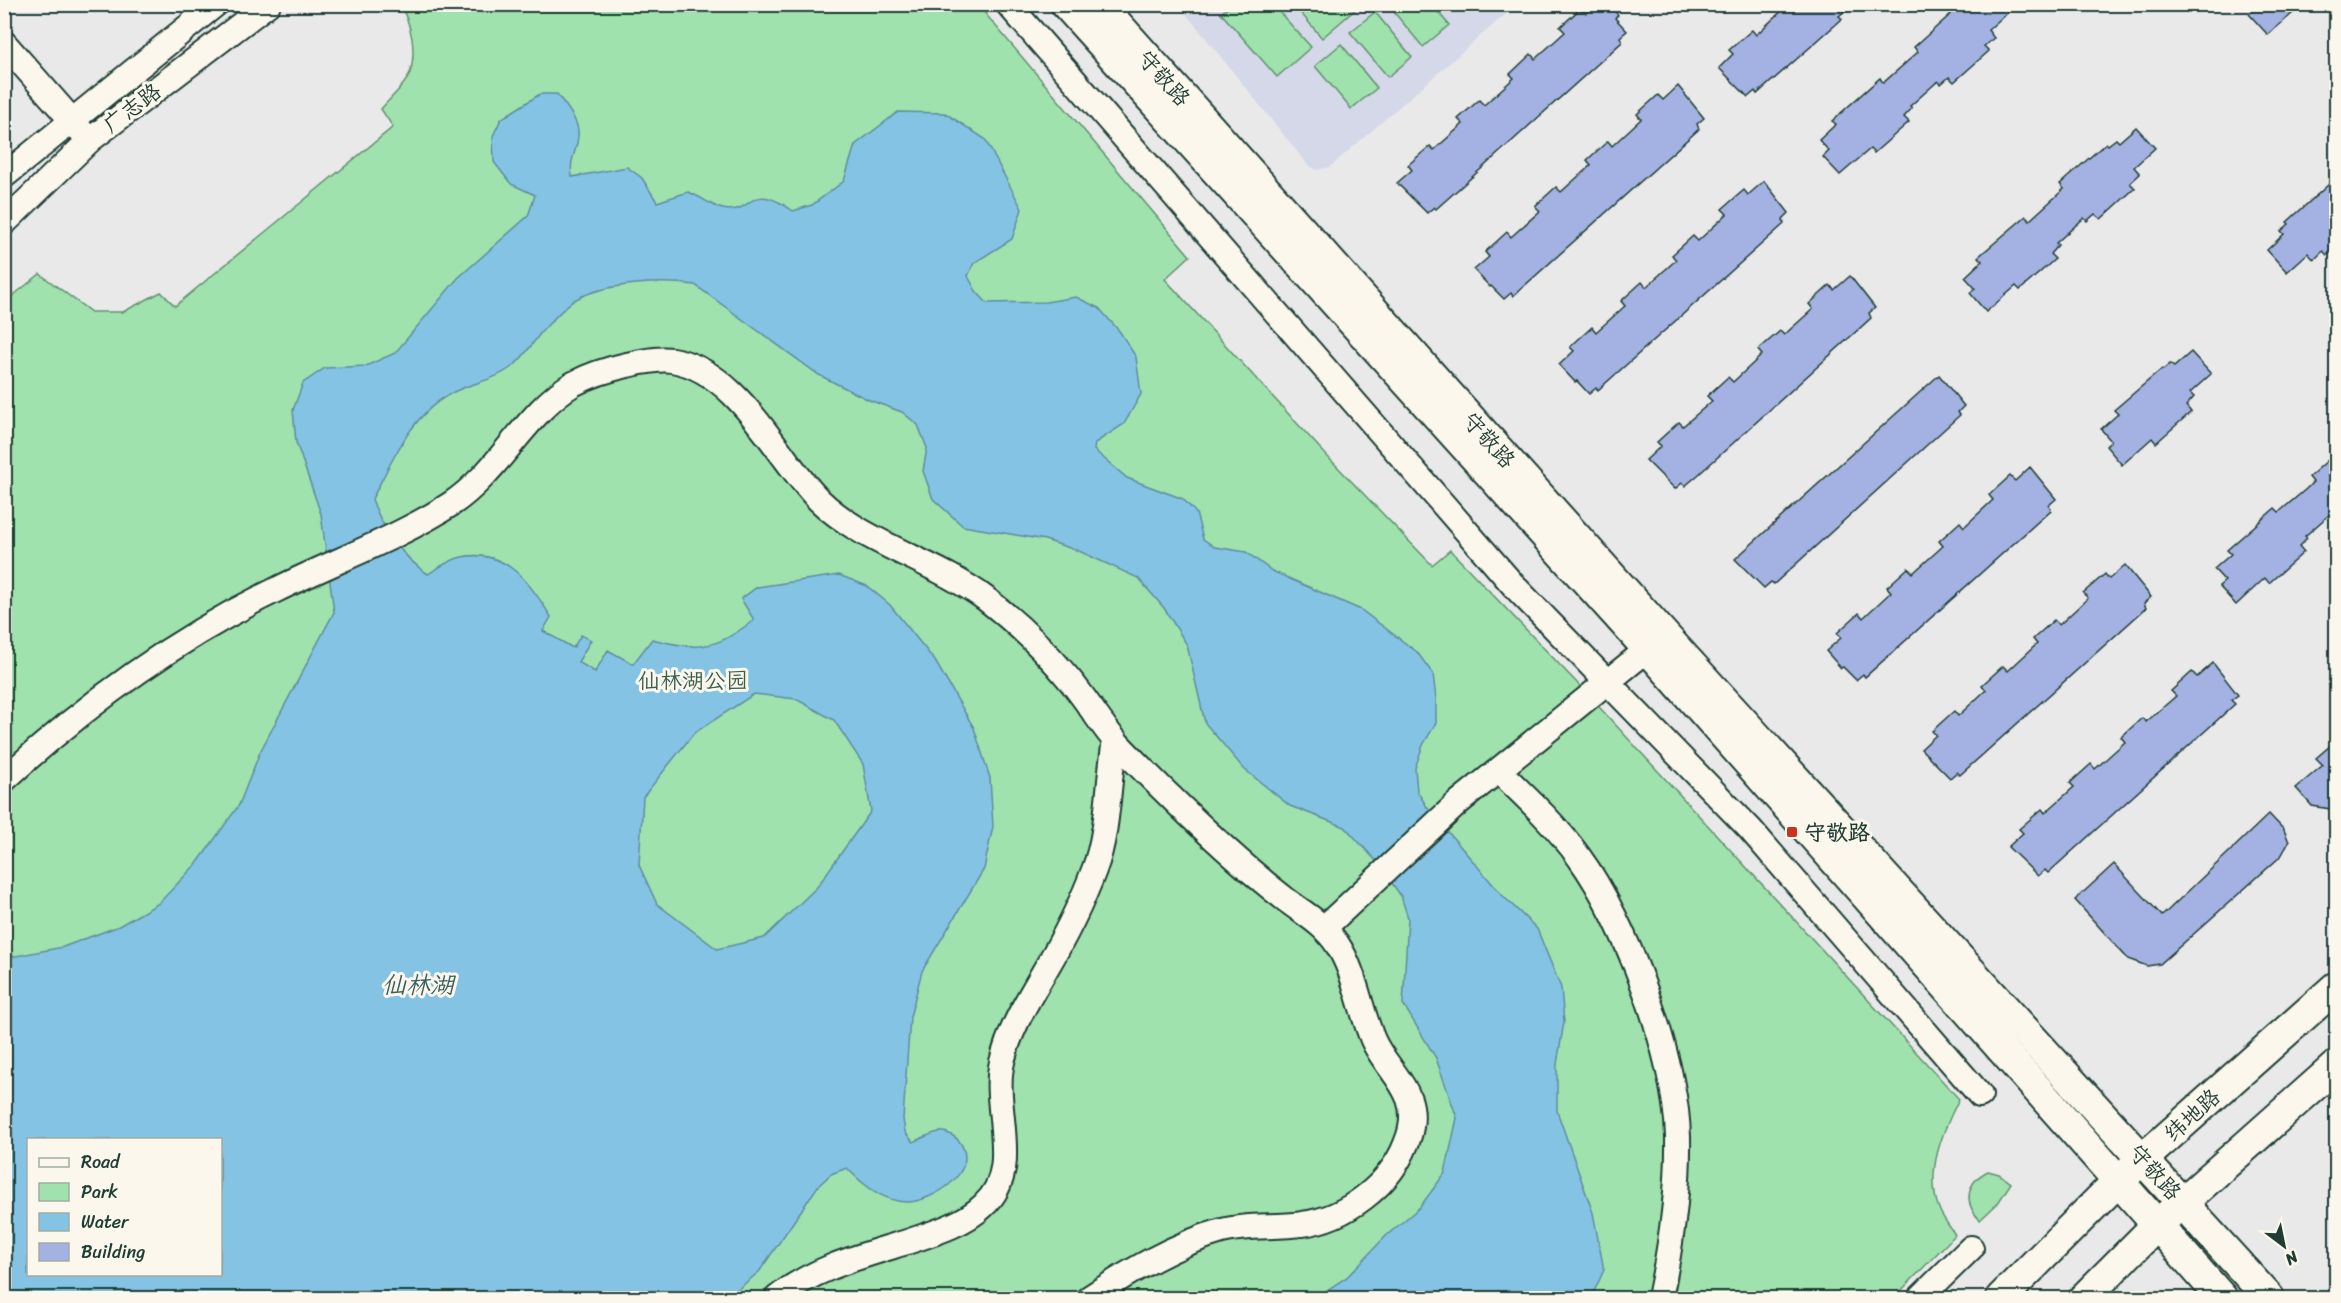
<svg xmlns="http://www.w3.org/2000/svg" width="2341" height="1303" font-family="Sriracha,'LXGW WenKai TC',sans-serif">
	<rect width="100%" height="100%" fill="#e9e9ea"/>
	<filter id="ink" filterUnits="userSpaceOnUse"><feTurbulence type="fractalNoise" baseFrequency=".0167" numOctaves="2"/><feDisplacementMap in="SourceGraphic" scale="12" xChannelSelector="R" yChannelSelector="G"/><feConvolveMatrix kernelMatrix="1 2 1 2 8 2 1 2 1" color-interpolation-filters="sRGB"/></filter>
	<g filter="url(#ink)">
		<!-- built -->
		<polygon fill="#d4d8e8" points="1179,5 1516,5 1330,167 1317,170 1308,165"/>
		<!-- green -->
		<g fill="#a0e2ad" stroke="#609070" stroke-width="1.5" fill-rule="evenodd">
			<path d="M400,5H978L1190,256L1165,279L1327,456L1432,565L1450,550L1578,684L1959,1099C1942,1132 1924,1175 1940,1211C1944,1220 1951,1228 1955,1235L1894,1298H5V302L40,274L91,312H123L161,292L175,306L393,127L381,109C389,99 406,85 410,73C417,51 411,23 400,5ZM28,1140H220V1274H28Z"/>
			<polygon points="1231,5 1273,5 1311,47 1277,77 1221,13"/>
			<polygon points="1294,5 1354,5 1357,8 1322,38"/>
			<polygon points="1388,5 1432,5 1449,25 1423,47"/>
			<polygon points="1375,12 1412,57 1388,77 1350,32"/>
			<polygon points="1341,44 1377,88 1351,109 1315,66"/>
			<path d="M1988,1171L1999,1174L2011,1183L1998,1203L1980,1220C1963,1203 1966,1182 1988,1171Z"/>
		</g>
		<!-- water -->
		<path fill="#85c3e5" stroke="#5c8d9e" stroke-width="1.5" fill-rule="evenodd" d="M540,94H557C565,105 580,121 578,136C577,154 569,156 572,177L627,167L642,178L657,202L688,192C700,196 712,206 723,209C754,216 747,178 793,211L812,205L844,181L855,145L898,112L945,113L985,139L1022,209L1012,239L974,263L968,276L976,291L987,303L1046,302L1076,297L1099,308L1120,332L1136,357L1141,394L1124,424L1095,443L1094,450L1127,478L1183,499L1196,513L1203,539L1215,547L1246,552L1272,571L1361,610L1417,652L1433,674L1436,699V723L1423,745L1415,768L1417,791L1429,810L1502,895L1537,929L1561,988L1564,1022L1557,1064V1111L1593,1213L1604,1270L1591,1298H1315L1347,1277L1386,1236L1420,1207L1445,1173L1457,1118L1436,1058L1403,1004L1408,918L1401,896L1378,863L1345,827L1290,806L1244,769L1205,723L1187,645L1164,608L1138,578L1079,551L1045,540L963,526L933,499L923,471L927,448L918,425L902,412L869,400L819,375L695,285C662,280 609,283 578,298C567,303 554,319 545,328C533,341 526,356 512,367C490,383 471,382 450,394C411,415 392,461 372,499C382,528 402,557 428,574C438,568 451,559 462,557C506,548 531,584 551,617L543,631L573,648L581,635L591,640L578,662L595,672L608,650L633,664L652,639C700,651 714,650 754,620L741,599L757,587L839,575L867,586L890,605L935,661L974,728L990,778L993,826L984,869L922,971L910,1017L903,1119L905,1132L913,1142C921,1139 931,1133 939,1132C946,1131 955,1136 959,1141C982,1171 933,1202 906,1202C882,1201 862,1184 847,1168L831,1174L818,1186L759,1272L727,1298H5V958L63,947L119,926L159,903L199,861L239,805L260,752L334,612L321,514L296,442L293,410L303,383L325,368L366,366L395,353L458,278L528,216L535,195L511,184L494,162L493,136L501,119ZM754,694L796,699L834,720L863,764L871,811L817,887L764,938L717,949L657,904L639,865L643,797L694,733ZM28,1140H220V1274H28Z"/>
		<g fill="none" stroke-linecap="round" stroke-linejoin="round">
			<!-- stream -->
			<polyline stroke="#5c8d9e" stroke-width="6" points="2335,1212 2336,1210"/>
		</g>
		<!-- building -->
		<g fill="#a3b2e2" stroke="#1f3d34" stroke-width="1.5">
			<polygon points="1596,4 1609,4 1618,15 1615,18 1627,31 1620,37 1622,42 1481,169 1436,209 1434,207 1427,213 1397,183 1412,170 1408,165 1430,146 1434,150 1463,124 1458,119 1479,100 1484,105 1514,78 1510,74 1531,54 1535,59 1565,32 1560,27 1581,8 1586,13"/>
			<polygon points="1789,4 1853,4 1839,16 1842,19 1757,94 1755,91 1748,97 1719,68 1733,54 1729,50 1752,30 1756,35"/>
			<polygon points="1943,4 2017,4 1988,30 1994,38 1984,46 1989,51 1954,82 1949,77 1941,84 1938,81 1910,106 1912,108 1904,117 1909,122 1874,153 1870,149 1840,175 1823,157 1829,151 1819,140 1836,124 1832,121 1880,78 1883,83 1918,52 1914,47 1951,14"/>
			<polygon points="2259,4 2303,4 2268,35 2249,14"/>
			<polygon points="1678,86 1704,118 1697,124 1699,129 1513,296 1511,293 1504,299 1491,286 1490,287 1474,270 1489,257 1485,252 1507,232 1511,237 1540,211 1535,206 1556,187 1561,192 1591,165 1587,160 1608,141 1612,146 1641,119 1637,114 1658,95 1663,100"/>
			<polygon points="2136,127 2155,148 2134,167 2140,174 2130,183 2135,188 2101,219 2095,214 2087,221 2084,218 2056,243 2058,245 2050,254 2055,259 2020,290 2016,286 1986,312 1970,293 1975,288 1965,277 1982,261 1978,257 2026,216 2030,220 2064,189 2060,184 2106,143 2108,145 2116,139 2119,142"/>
			<polygon points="2337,177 2337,248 2327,255 2323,251 2314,260 2308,253 2287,272 2267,250 2284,234 2281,231 2289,224 2287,222"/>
			<polygon points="1764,181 1789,213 1783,219 1784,224 1598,390 1596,388 1589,394 1577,381 1575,382 1559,365 1574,351 1570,347 1592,327 1596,332 1625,306 1621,301 1642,282 1646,287 1676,260 1672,255 1693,236 1698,241 1727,214 1722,209 1744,190 1748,195"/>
			<polygon points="1850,276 1875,308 1869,313 1871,318 1698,475 1685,486 1682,483 1675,489 1646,460 1661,446 1657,442 1679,422 1683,426 1712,401 1707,396 1728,377 1733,382 1762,355 1758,350 1780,331 1784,335 1813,309 1809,304 1830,285 1834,290"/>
			<polygon points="2191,352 2211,374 2190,393 2194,397 2186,406 2191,412 2156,443 2152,438 2122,465 2106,446 2111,441 2101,429 2118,414 2114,410 2162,369 2163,370 2170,364 2174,367"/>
			<polygon points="1939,375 1964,406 1958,412 1960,415 1774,584 1771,582 1764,588 1735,559"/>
			<polygon points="2337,452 2337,508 2305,536 2307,538 2299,546 2304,552 2269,583 2265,578 2236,605 2219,586 2225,581 2214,569 2231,554 2227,550 2275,508 2279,512 2306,489 2313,482 2309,477"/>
			<polygon points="2030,467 2056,499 2049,505 2051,510 1865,677 1863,674 1856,680 1843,667 1841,668 1826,651 1841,638 1837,633 1859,613 1863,618 1891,592 1887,587 1908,568 1913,573 1943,546 1939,541 1960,522 1964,527 1993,500 1989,495 2010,476 2015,481"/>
			<polygon points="2125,565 2151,597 2144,603 2146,608 1960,775 1957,772 1950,778 1921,749 1936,735 1932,731 1954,711 1958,716 1986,690 1982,685 2003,666 2008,671 2037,644 2033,639 2054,620 2059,625 2088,598 2083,593 2105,574 2109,579"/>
			<polygon points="2213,663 2238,695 2231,700 2235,704 2048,873 2045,870 2038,876 2008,847 2023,833 2019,829 2042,809 2045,813 2074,787 2070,783 2091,764 2095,769 2125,742 2121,737 2142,718 2146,722 2176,696 2171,691 2192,672 2197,677"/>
			<polygon points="2337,740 2337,810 2312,806 2296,788 2323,765 2316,758"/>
			<polygon points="2269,814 2284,830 2289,842 2281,856 2160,964 2147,966 2128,959 2075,900 2114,864 2162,916"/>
		</g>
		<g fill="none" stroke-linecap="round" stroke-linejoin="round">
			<defs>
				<g id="minor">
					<polyline points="1008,4 1515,587 1750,829 1980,1095"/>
					<polyline points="4,43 82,132"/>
					<polyline points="4,176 216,4"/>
					<polyline points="4,223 90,140 268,4"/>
					<path d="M1499,771C1527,798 1556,825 1579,857C1626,921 1676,1057 1678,1137C1679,1191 1671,1245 1660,1298"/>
					<path d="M4,780C86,704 175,639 276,590C332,562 399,538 451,504C499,472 528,410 573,384C590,375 609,369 627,365C641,362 658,358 672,360C739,371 776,457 819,500C863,543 935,561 986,599C1017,623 1044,649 1069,679C1086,699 1100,723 1117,743C1138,765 1160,787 1182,808C1215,840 1249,871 1285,899C1303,913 1324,924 1337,944C1355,971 1360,1010 1373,1040C1382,1061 1401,1077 1409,1099C1414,1113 1412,1130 1406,1144C1390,1185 1345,1219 1302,1224C1275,1228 1248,1224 1222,1231C1175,1244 1129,1272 1089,1298"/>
					<polyline points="1324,928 1459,802 1648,649"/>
					<path d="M777,1298C813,1268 865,1255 910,1241C934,1233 964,1224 983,1206C1024,1170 991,1108 1002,1062C1010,1028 1027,1002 1044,972C1063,940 1081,905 1094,870C1109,832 1108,780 1115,740"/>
					<polyline points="1920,1298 1971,1248"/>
				</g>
				<g id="major">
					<polyline points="1066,4 1648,649 2222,1298"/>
					<polyline points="1099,4 1663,634 2269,1298"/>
					<polyline points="2001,1298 2118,1181 2336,987"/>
					<polyline points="2084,1298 2157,1225 2336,1066"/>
				</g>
			</defs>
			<!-- minor casing -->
			<use href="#minor" stroke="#1f3d34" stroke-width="28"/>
			<!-- major casing -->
			<use href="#major" stroke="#1f3d34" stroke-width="34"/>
			<!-- minor -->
			<use href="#minor" stroke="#fbf7ec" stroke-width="24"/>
			<!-- major -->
			<use href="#major" stroke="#fbf7ec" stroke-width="30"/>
		</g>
	</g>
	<!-- markers -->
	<rect fill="#c8321e" stroke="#fbf7ec" stroke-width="2" x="1786" y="826" width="12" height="12" rx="3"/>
	<g text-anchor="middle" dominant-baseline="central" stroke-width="6" stroke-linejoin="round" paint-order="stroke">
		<!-- street labels -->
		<g font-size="22" fill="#1f3d34" stroke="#fbf7ec">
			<text transform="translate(1164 78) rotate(48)">守敬路</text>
			<text transform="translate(132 108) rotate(-37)">广志路</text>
			<text transform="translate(1489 440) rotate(48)">守敬路</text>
			<text transform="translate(2192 1115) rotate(-42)">纬地路</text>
			<text transform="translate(2155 1172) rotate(48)">守敬路</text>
		</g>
		<!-- park labels -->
		<g font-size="22" fill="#395e4c" stroke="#fbf7ec">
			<text x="693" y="680">仙林湖公园</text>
		</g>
		<!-- poi labels -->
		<g font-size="22" font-weight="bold" fill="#1f3d34" stroke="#fbf7ec" text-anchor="start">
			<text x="1804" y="832">守敬路</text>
		</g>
		<!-- water labels -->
		<g font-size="24" font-style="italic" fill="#385e60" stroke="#fbf7ec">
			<text x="418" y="985">仙林湖</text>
		</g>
	</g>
	<!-- margin -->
	<rect width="2341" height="1303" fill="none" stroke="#fbf7ec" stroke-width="24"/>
	<rect x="12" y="12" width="2317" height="1279" fill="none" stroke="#1f3d34" stroke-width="2" filter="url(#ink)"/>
	<!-- legend -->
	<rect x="27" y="1138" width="195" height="138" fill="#fbf7ec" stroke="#a3ada2" stroke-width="1.5"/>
	<rect x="39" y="1158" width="30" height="9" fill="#fbf7ec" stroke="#a3ada2" stroke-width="1.5"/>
	<text x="81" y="1168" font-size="18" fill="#1f3d34">Road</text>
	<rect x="39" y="1183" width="30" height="18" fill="#a0e2ad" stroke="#a3ada2" stroke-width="1.5"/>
	<text x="81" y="1198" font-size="18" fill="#1f3d34">Park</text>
	<rect x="39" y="1213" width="30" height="18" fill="#85c3e5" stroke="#a3ada2" stroke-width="1.5"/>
	<text x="81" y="1228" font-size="18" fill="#1f3d34">Water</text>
	<rect x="39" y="1243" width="30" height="18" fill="#a3b2e2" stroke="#a3ada2" stroke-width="1.5"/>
	<text x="81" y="1258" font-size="18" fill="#1f3d34">Building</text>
	<!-- north arrow -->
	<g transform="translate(2284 1246) rotate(148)" stroke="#fbf7ec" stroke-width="4.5" paint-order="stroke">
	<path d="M0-4.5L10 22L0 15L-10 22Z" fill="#1f3d34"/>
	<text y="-9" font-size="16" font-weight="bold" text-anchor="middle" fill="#1f3d34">N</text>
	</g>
</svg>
